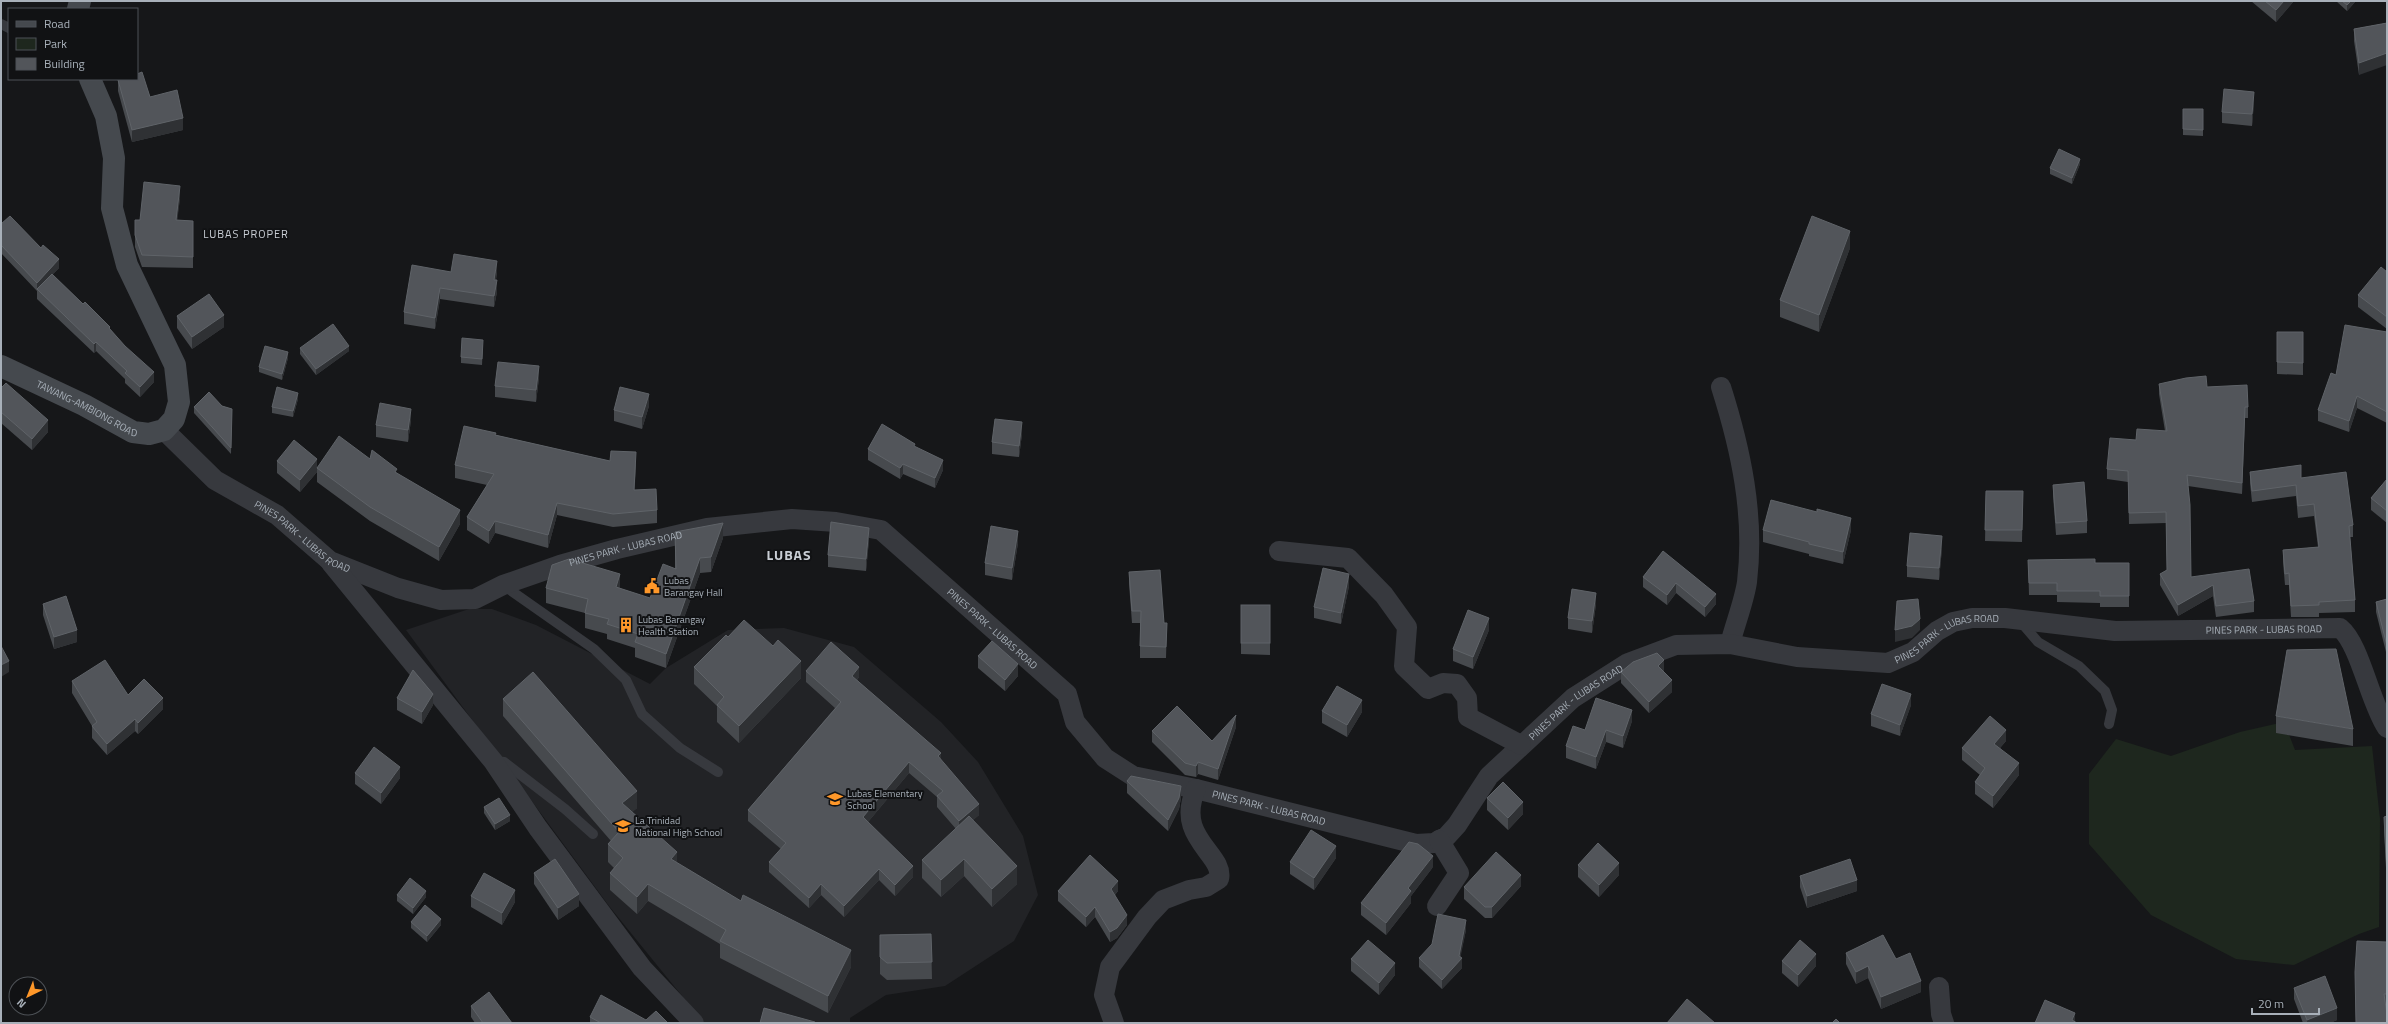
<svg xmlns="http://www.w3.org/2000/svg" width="2388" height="1024" font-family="'Titillium Web',sans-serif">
	<rect width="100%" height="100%" fill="#161719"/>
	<!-- built -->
	<polygon fill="#222326" points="469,609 492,609 536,625 650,684 666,668 728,630 784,628 854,647 941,722 978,762 1023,836 1038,895 1014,941 945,986 886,995 850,1018 850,1023 704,1023 609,906 406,630"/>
	<!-- green -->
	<polygon fill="#1e271e" points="2284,722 2295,750 2372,746 2380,819 2379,927 2359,934 2294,965 2236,959 2151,915 2089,844 2089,774 2116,739 2171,756 2240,732"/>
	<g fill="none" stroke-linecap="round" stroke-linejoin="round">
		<!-- service -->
		<g stroke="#37393e" stroke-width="10">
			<polyline points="1,24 9,28"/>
			<polyline points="503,585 594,649 626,680 642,714 680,748 718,772"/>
			<polyline points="2020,621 2038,642 2079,666 2105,691 2112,710 2109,724"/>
			<polyline points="496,761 504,762 565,809 593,834"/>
		</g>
		<!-- minor -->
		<g stroke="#37393e" stroke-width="20">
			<path d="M1721,387C1741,450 1755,515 1747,582C1744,602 1735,624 1730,644"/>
			<path id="s1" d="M164,430L215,480L277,515L330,561L398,588L441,600L475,599L503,585L560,565L617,549L707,528L792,519L836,522L881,530L1067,694L1075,722L1105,758L1133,776L1196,789L1416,844L1434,843L1447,836L1457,825L1489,776L1573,698L1628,663L1676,645L1730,644L1797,657L1888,663L1913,652L1937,631L1953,622L1972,618H2005L2115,631L2340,628C2360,644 2370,703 2387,728"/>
			<polyline points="1279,551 1348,558 1384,595 1407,627 1404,666 1428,689 1443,683 1457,684 1467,698 1468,717 1521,745"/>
			<polyline points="331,563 493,761 538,828 642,968 694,1023"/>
			<polyline points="1437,906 1459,873 1439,840"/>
			<polyline points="1939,987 1941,1014 1944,1023"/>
			<path d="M1114,1023L1104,995L1110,967L1147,917L1163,900L1189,890L1206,887L1219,879C1225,854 1174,838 1196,789"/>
		</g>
		<!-- secondary -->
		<g stroke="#45494e" stroke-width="22">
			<polyline points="78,9 80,1"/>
			<path id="s2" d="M1,366L84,405L133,432L149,434L164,430L174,419L179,402L175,365L127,265L112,208L114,158L106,116L90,79"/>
		</g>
	</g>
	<!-- wall -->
	<g fill="#474a4e">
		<polygon points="2251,1 2294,1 2276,22"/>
		<polygon points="2336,1 2356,1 2347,11"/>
		<polygon points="2387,23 2359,75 2354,41 2354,29"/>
		<polygon points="118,80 150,97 183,130 132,142 118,91"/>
		<polygon points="2254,103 2252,126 2222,123 2222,112"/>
		<polygon points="2183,109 2203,109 2203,136 2183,135"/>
		<polygon points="2080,164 2072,184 2050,174 2050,168"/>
		<polygon points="180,198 177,220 193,221 193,268 142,267 135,247 135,220 140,220"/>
		<polygon points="1,224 59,268 52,275 110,329 154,382 140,397 125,383 125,379 96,351 94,353 37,299 37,291 1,253"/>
		<polygon points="1850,248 1819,332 1780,317 1780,300"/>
		<polygon points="451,272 497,272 496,280 497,292 494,307 440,299 435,329 404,324 404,312"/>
		<polygon points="2387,272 2387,329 2358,307 2358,295"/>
		<polygon points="177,316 224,327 192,349 177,328"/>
		<polygon points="2277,332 2303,332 2303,375 2277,374"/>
		<polygon points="2387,332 2387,423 2357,408 2349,432 2318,421 2318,410 2336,375"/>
		<polygon points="483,345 482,365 461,363 461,357"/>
		<polygon points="300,348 349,351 316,375 300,354"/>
		<polygon points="288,358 282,380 259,372 259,367"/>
		<polygon points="539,378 536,402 495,397 495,386"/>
		<polygon points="2159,384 2207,387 2248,407 2248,418 2245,418 2242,494 2188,486 2191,577 2254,601 2254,612 2216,617 2213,596 2178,616 2160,585 2160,574 2167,570 2166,523 2129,524 2128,482 2107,479 2107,469 2136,440 2165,431 2159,394"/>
		<polygon points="1,388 48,432 32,450 1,423"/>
		<polygon points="298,399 293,417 272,413 272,407"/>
		<polygon points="222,406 232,409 231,454 194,413 194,407"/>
		<polygon points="649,406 642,429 614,421 614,410"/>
		<polygon points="411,420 408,442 376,437 376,425"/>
		<polygon points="1022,434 1019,457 992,454 992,442"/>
		<polygon points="496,435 610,461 636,465 634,490 657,510 657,523 613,527 557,515 548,548 495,533 489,544 467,530 467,517 487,485 455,478 455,465"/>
		<polygon points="915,447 943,470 935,488 903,474 900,479 868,460 868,449"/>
		<polygon points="370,459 397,473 460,524 439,561 370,521 317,482 317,472 300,492 277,473 277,461 317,467"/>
		<polygon points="2250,472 2301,478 2353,525 2353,537 2350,537 2355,600 2355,612 2319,613 2319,617 2291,617 2289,585 2285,585 2283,562 2283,550 2318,547 2314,516 2298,518 2296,496 2252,502 2250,483"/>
		<polygon points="2387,479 2387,523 2371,510 2371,498"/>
		<polygon points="2053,485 2087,521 2087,533 2056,535 2053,496"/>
		<polygon points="1986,491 2023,491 2022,542 1985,541"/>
		<polygon points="1763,530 1851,530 1843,564 1809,556 1809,554 1763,542"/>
		<polygon points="675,532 723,538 711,572 700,573 666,668 635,657 635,648 607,639 607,634 585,628 585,613 546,603 546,588 650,598 675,569"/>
		<polygon points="869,540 866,571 828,567 828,555"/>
		<polygon points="1018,543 1012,580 985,575 985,563"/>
		<polygon points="1942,548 1939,580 1907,577 1907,566"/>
		<polygon points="1663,551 1716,604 1705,617 1676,593 1667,605 1643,587 1643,577"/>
		<polygon points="2028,560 2095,563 2129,563 2129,607 2100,607 2100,603 2057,602 2057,595 2029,595"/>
		<polygon points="1129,572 1164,623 1167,623 1166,658 1140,658 1140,623 1132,623 1129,584"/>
		<polygon points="1349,586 1341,624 1314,618 1314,607"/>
		<polygon points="2387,599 2387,656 2376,612 2376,602"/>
		<polygon points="43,604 77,642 54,649 43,615"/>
		<polygon points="1596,604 1592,633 1568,629 1568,618"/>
		<polygon points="1241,605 1270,605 1270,655 1241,654"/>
		<polygon points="1489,630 1473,669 1453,661 1453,649"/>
		<polygon points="728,637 773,646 801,678 739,743 717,722 717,706 694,684 694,667"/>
		<polygon points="978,656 1018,676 1005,691 978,668"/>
		<polygon points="806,671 859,677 857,680 941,760 979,815 973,820 1017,884 992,907 964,876 941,897 922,878 922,860 956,829 937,807 937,797 909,773 868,822 913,877 895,896 879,880 844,917 821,895 809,908 769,872 769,862 781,849 748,821 748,810 835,708 806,682"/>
		<polygon points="1621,672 1664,672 1672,692 1649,713 1621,683"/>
		<polygon points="72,681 163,709 138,734 135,731 107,755 92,738 92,726 72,693"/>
		<polygon points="397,698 433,705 422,724 397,710"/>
		<polygon points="503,699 637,808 632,812 677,863 851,967 828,1013 720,958 720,944 648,901 637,914 610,890 610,873 614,868 608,862 608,844 611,841 503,716"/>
		<polygon points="1911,705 1900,736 1871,726 1871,714"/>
		<polygon points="1322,711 1362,712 1347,737 1322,723"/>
		<polygon points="2276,716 2353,729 2353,746 2276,733"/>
		<polygon points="1632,721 1623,748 1606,742 1596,769 1566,758 1566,746 1585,730"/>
		<polygon points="1236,727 1218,780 1198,774 1196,777 1185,775 1152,742 1152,731 1212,741"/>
		<polygon points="2006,741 2000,748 2019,775 1993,808 1975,794 1975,782 1980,775 1962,760 1962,748"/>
		<polygon points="355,773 400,778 381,804 355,784"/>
		<polygon points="1127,781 1181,798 1179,809 1168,831 1127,793"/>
		<polygon points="1487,798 1523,814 1508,830 1487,810"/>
		<polygon points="484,807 510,821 495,830 484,813"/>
		<polygon points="2387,816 2387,887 2384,831 2384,817"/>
		<polygon points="1336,858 1314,890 1290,874 1290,862"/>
		<polygon points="1578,865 1619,875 1599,897 1578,877"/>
		<polygon points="1433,867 1411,896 1411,903 1386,935 1361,915 1361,903"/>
		<polygon points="534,873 579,906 558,920 534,884"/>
		<polygon points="1800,876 1857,891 1807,908 1800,887"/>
		<polygon points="1521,886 1492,918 1485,918 1464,899 1464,887"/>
		<polygon points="1058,891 1118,891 1115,895 1127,925 1117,938 1110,942 1095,917 1086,927 1058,901"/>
		<polygon points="397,895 426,897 413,914 397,901"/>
		<polygon points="471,896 515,902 502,925 471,907"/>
		<polygon points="411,922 441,925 427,942 411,928"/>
		<polygon points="1466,930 1460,957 1462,968 1442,989 1419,967 1419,958"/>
		<polygon points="931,934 932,979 887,980 880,974 880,935"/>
		<polygon points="2387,942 2387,1007 2386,1007 2387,1023 2356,1023 2355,972"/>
		<polygon points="1846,953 1896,959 1921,992 1881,1009 1868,978 1856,984 1846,964"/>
		<polygon points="1351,959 1395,975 1379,995 1351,971"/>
		<polygon points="1782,961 1816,966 1798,987 1782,973"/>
		<polygon points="2294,988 2337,1020 2330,1023 2303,1023 2294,999"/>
		<polygon points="471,1006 512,1023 475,1023 471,1017"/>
		<polygon points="590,1017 646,1020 668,1023 590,1023"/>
	</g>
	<!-- shaded-wall -->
	<g fill="#2f3134">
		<polygon points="2284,1 2294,1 2276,22 2276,10"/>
		<polygon points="2351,1 2356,1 2347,11 2347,5"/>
		<polygon points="2387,53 2387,65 2359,75 2359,63"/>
		<polygon points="2254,92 2254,103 2252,126 2252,114"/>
		<polygon points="183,118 183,130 132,142 132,130"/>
		<polygon points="2080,159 2080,164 2072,184 2072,178"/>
		<polygon points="180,186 180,198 176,232 176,220"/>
		<polygon points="1850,231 1850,248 1819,332 1819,315"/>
		<polygon points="59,259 59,268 38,290 37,289 37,291 37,283"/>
		<polygon points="497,261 497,272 494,291 494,280"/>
		<polygon points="497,280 497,292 494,307 494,296"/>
		<polygon points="440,288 440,299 435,329 435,318"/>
		<polygon points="224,315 224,327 192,349 192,337"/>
		<polygon points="96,342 96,351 94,353 94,344"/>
		<polygon points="349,346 349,351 316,375 316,369"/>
		<polygon points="288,352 288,358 282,380 282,374"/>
		<polygon points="539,366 539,378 536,402 536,390"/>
		<polygon points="154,372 154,382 140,397 140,387"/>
		<polygon points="298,393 298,399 293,417 293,411"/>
		<polygon points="649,394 649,406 642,429 642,417"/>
		<polygon points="2357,396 2357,408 2349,432 2349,421"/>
		<polygon points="2245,407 2245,418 2242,494 2242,483"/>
		<polygon points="411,409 411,420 408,442 408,430"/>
		<polygon points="48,420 48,432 32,450 32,439"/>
		<polygon points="1022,422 1022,434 1019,457 1019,446"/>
		<polygon points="636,452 636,465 634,503 634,490"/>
		<polygon points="317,459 317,472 300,492 300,480"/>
		<polygon points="943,460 943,470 935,488 935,478"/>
		<polygon points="903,464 903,474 900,479 900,468"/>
		<polygon points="557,503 557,515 548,548 548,535"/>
		<polygon points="460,510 460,524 439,561 439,547"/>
		<polygon points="1851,518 1851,530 1843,564 1843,552"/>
		<polygon points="495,521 495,533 489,544 489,531"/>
		<polygon points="723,523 723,538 711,572 711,557"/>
		<polygon points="869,528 869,540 866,571 866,559"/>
		<polygon points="1018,531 1018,543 1012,580 1012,568"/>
		<polygon points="1942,536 1942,548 1939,580 1939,568"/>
		<polygon points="700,558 700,573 666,668 666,654"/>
		<polygon points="620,574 620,589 616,587"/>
		<polygon points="1349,574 1349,586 1341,624 1341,613"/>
		<polygon points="1676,583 1676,593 1667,605 1667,595"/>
		<polygon points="2213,585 2213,596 2178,616 2178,605"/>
		<polygon points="1596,593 1596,604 1592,633 1592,621"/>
		<polygon points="1716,594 1716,604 1705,617 1705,607"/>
		<polygon points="1489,618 1489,630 1473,669 1473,657"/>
		<polygon points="1920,619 1920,630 1912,638 1895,642 1895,630"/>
		<polygon points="77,630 77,642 54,649 54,637"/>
		<polygon points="1664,660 1664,672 1658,666"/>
		<polygon points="9,661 9,672 1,677 1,665"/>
		<polygon points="801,661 801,678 739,743 739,726"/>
		<polygon points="1018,664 1018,676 1005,691 1005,680"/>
		<polygon points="859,667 859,677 852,686 852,676"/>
		<polygon points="1672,680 1672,692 1649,713 1649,702"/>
		<polygon points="433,694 433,705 422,724 422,712"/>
		<polygon points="1911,694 1911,705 1900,736 1900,725"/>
		<polygon points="163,698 163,709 138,734 138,723"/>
		<polygon points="1362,700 1362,712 1347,737 1347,725"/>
		<polygon points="1632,710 1632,721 1623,748 1623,736"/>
		<polygon points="1236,715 1236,727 1218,780 1218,769"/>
		<polygon points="135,719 135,731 107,755 107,744"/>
		<polygon points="1606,730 1606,742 1596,769 1596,757"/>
		<polygon points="2006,730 2006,741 1994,755 1994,744"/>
		<polygon points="941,753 941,764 938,756"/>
		<polygon points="909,762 909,773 863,828 863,817"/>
		<polygon points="1198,762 1198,774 1196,777 1196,766"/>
		<polygon points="2019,763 2019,775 1993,808 1993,796"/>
		<polygon points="400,767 400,778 381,804 381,793"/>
		<polygon points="1181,786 1181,798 1179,809 1168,831 1168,820"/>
		<polygon points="637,791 637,808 622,821 622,803"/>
		<polygon points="1523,802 1523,814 1508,830 1508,818"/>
		<polygon points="979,804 979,815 959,832 959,821"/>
		<polygon points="510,815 510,821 495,830 495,824"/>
		<polygon points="1336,846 1336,858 1314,890 1314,878"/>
		<polygon points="677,852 677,869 671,859"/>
		<polygon points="1433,856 1433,867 1411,896 1411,903 1386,935 1386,923 1408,888"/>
		<polygon points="964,859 964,876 941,897 941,880"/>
		<polygon points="1619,863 1619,875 1599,897 1599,885"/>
		<polygon points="913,866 913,877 895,896 895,885"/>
		<polygon points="1017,866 1017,884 992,907 992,889"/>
		<polygon points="879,869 879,880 844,917 844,906"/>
		<polygon points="1521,875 1521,886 1492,918 1492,907"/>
		<polygon points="1857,880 1857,891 1807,908 1807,896"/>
		<polygon points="1118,881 1118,891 1111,899 1111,889"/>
		<polygon points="648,884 648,901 637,914 637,897"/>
		<polygon points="821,884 821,895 809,908 809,898"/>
		<polygon points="515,890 515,902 502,925 502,913"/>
		<polygon points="426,891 426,897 413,914 413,908"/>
		<polygon points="579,894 579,906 558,920 558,908"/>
		<polygon points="1095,907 1095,917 1086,927 1086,917"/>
		<polygon points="1127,915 1127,925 1117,938 1110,942 1110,932"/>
		<polygon points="441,919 441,925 427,942 427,936"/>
		<polygon points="1466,920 1466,930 1460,960 1462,958 1462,968 1442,989 1442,980 1459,956"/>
		<polygon points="851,950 851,967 828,1013 828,996"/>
		<polygon points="1816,954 1816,966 1798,987 1798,975"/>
		<polygon points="1395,963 1395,975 1379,995 1379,983"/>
		<polygon points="1868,966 1868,978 1856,984 1856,972"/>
		<polygon points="1921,981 1921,992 1881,1009 1881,997"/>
		<polygon points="2337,1008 2337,1020 2330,1023 2307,1023 2307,1020"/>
		<polygon points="2075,1013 2075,1023 2072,1020"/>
	</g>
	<!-- building -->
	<g fill="#52555a" stroke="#5f6368">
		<polygon points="2265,1 2284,1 2276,10"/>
		<polygon points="2342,1 2351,1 2347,5"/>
		<polygon points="2387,23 2387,53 2359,63 2354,29"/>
		<polygon points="142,72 150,97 177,90 183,118 132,130 118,80 120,79 137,79 137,74"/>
		<polygon points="2224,89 2254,92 2252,114 2222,112"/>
		<polygon points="2183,109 2203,109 2203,130 2183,129"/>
		<polygon points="2059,149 2080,159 2072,178 2050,168"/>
		<polygon points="144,182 180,186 176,220 193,221 193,257 142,255 135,235 135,220 140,220"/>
		<polygon points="10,216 41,248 43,245 59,259 37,283 1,245 1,224"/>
		<polygon points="1812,216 1850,231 1819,315 1780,300"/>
		<polygon points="454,254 497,261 494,280 497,280 494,296 440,288 435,318 404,312 412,265 451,272"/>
		<polygon points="2381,267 2387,272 2387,317 2358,295"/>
		<polygon points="52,274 83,304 85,302 110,327 109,328 125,346 154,372 140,387 125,373 127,371 96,342 94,344 37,289"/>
		<polygon points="209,294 224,315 192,337 177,316"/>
		<polygon points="333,324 349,346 316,369 300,348"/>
		<polygon points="2345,325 2387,332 2387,412 2357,396 2349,421 2318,410 2331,373 2336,375"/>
		<polygon points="2277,332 2303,332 2303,363 2277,362"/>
		<polygon points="462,338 483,340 482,359 461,357"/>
		<polygon points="265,346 288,352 282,374 259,367"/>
		<polygon points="498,362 539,366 536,390 495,386"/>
		<polygon points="2206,376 2207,387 2247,385 2248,407 2245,407 2242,483 2187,475 2190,505 2191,577 2249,569 2254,601 2216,606 2213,585 2178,605 2160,574 2167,570 2166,512 2129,513 2128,471 2107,469 2110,438 2136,440 2137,429 2167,431 2159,384 2186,378"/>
		<polygon points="6,383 48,420 32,439 1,412 1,388"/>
		<polygon points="277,387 298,393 293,411 272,407"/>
		<polygon points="620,387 649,394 642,417 614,410"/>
		<polygon points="209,392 222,406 232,409 231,448 194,407"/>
		<polygon points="380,403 411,409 408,430 376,425"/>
		<polygon points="995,419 1022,422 1019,446 992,442"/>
		<polygon points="882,424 915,444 914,446 943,460 935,478 903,464 900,468 868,449"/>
		<polygon points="464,426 496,433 495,435 610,461 611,451 636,452 634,490 656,489 657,510 613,514 557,503 548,535 495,521 489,531 467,517 494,474 455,465"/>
		<polygon points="339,436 370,459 372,450 397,469 395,472 460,510 439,547 370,507 317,468"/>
		<polygon points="294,440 317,459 300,480 277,461"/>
		<polygon points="2301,465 2301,478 2346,472 2353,525 2349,526 2355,600 2319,602 2319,605 2291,606 2289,573 2285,574 2283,550 2319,547 2314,504 2298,506 2296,485 2252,491 2250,472"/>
		<polygon points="2387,479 2387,511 2371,498"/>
		<polygon points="2084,482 2087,521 2056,523 2053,485"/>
		<polygon points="1986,491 2023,491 2022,530 1985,530"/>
		<polygon points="1771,500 1817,512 1817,509 1851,518 1843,552 1809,544 1809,542 1763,530"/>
		<polygon points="831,522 869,528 866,559 828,555"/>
		<polygon points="723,523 711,557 700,558 666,654 635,642 638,634 607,624 609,619 585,613 588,599 546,588 552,565 569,559 620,574 616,587 650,598 663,564 676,569 675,532"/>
		<polygon points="991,526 1018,531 1012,568 985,563"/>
		<polygon points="1910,533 1942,536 1939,568 1907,566"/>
		<polygon points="1663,551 1716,594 1705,607 1676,583 1667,595 1643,577"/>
		<polygon points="2095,559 2095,563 2129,563 2129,596 2100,596 2100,591 2057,591 2057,583 2029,583 2028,560"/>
		<polygon points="1323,568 1349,574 1341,613 1314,607"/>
		<polygon points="1160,570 1164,623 1167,623 1166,647 1140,646 1141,611 1132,611 1129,572"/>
		<polygon points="1572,589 1596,593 1592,621 1568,618"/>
		<polygon points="66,596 77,630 54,637 43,604"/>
		<polygon points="1918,599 1920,619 1912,626 1895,630 1897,601"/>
		<polygon points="2387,599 2387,646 2376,602"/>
		<rect x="1241" y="605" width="29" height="38"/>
		<polygon points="1468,610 1489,618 1473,657 1453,649"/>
		<polygon points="744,620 773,646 778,640 801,661 739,726 717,705 724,697 694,667 726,635 728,637"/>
		<polygon points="992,641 1018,664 1005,680 978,656"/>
		<polygon points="831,642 859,667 852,676 941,753 938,756 979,804 959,821 937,796 943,791 909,762 863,817 913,866 895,885 879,869 844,906 821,884 809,898 769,862 786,843 748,810 841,702 806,671"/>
		<polygon points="1,646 9,661 1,665"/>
		<polygon points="2336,649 2353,729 2276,716 2287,650"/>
		<polygon points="1657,653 1664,660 1658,666 1672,680 1649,702 1621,672 1633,662"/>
		<polygon points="105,660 128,695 144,679 163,698 138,723 135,719 107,744 92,726 97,722 72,681"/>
		<polygon points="413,670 433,694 422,712 397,698"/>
		<polygon points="533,672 637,791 622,803 677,852 671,859 741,901 743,895 851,950 828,996 720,941 726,930 648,884 637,897 610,873 623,858 608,844 619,832 503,699"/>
		<polygon points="1882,684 1911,694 1900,725 1871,714"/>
		<polygon points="1337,686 1362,700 1347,725 1322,711"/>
		<polygon points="1596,698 1632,710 1623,736 1606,730 1596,757 1566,746 1573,726 1585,730"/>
		<polygon points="1177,706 1212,741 1236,715 1218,769 1198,762 1196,766 1185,763 1152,731"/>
		<polygon points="1990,716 2006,730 1994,744 2019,763 1993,796 1975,782 1985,768 1962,748"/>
		<polygon points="374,747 400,767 381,793 355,773"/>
		<polygon points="1131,776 1181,786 1179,798 1168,820 1127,781"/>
		<polygon points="1503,782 1523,802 1508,818 1487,798"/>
		<polygon points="499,798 510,815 495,824 484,807"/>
		<polygon points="969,816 1017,866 992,889 964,859 941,880 922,860"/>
		<polygon points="2387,816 2387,873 2384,817"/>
		<polygon points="1311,830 1336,846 1314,878 1290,862"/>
		<polygon points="1409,842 1418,844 1433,856 1408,888 1411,891 1386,923 1361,903"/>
		<polygon points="1598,843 1619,863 1599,885 1578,865"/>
		<polygon points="1496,852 1521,875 1492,907 1485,907 1464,887"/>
		<polygon points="1090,855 1118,881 1111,889 1127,915 1117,928 1110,932 1095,907 1086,917 1058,891"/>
		<polygon points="555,859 579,894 558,908 534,873"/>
		<polygon points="1850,859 1857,880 1807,896 1800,876"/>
		<polygon points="484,873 515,890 502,913 471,896"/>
		<polygon points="410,878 426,891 413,908 397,895"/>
		<polygon points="425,905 441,919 427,936 411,922"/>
		<polygon points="1438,914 1466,920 1459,956 1462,958 1442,980 1419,958 1432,944"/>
		<polygon points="931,934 932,962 887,963 880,957 880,935"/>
		<polygon points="1883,935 1896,959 1910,953 1921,981 1881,997 1868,966 1856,972 1846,953"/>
		<polygon points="1368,940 1395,963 1379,983 1351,959"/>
		<polygon points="1800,940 1816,954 1798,975 1782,961"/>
		<polygon points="2357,941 2387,942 2387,994 2384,994 2387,1015 2387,1023 2356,1023 2355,972"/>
		<polygon points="2325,976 2337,1008 2307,1020 2294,988"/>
		<polygon points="489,992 512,1023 483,1023 471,1006"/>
		<polygon points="601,995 646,1020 656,1011 668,1023 601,1023 590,1017"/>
		<polygon points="1687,999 1715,1023 1667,1023"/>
		<polygon points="2045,1000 2075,1013 2072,1020 2077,1023 2035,1023"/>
		<polygon points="764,1008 815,1022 815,1023 760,1023"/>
		<polygon points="1836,1019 1840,1023 1832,1023"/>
	</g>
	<!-- icons -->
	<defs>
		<symbol id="civic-bare" viewBox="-9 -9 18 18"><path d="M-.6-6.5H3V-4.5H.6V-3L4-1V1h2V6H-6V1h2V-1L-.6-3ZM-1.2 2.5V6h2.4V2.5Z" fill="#fe9729" stroke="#111214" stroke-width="2.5" paint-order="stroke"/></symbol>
		<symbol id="building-bare" viewBox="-9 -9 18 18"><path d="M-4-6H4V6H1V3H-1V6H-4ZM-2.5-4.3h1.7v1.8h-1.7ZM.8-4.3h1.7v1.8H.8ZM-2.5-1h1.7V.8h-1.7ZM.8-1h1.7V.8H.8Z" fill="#fe9729" stroke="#111214" stroke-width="2.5" paint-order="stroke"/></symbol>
		<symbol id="school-bare" viewBox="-9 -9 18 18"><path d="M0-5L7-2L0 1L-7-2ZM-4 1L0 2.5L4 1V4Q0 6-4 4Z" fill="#fe9729" stroke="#111214" stroke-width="2.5" paint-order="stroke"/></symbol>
	</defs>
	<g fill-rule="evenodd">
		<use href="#civic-bare" x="641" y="575" width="22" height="22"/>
		<use href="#building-bare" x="615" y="614" width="22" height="22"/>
		<use href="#school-bare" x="824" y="788" width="22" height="22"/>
		<use href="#school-bare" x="612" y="815" width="22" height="22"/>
	</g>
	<g text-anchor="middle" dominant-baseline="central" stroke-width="4" stroke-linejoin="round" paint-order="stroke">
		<!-- street labels -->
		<g font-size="10" fill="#a8b0b9" stroke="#111214">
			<text stroke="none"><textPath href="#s2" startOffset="96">TAWANG-AMBIONG ROAD</textPath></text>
			<text stroke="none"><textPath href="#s1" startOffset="176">PINES PARK - LUBAS ROAD</textPath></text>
			<text stroke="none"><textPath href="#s1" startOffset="524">PINES PARK - LUBAS ROAD</textPath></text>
			<text stroke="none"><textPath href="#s1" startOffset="932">PINES PARK - LUBAS ROAD</textPath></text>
			<text stroke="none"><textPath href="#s1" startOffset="2372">PINES PARK - LUBAS ROAD</textPath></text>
			<text stroke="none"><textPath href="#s1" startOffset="2048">PINES PARK - LUBAS ROAD</textPath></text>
			<text stroke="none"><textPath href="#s1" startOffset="1652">PINES PARK - LUBAS ROAD</textPath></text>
			<text stroke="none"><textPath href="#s1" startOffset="1280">PINES PARK - LUBAS ROAD</textPath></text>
		</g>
		<!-- poi labels -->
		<g font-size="10" fill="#a8b0b9" stroke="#111214" text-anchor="start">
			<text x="664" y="580">Lubas<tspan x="664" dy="12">Barangay Hall</tspan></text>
			<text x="638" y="619">Lubas Barangay<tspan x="638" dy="12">Health Station</tspan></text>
			<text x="847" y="793">Lubas Elementary<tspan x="847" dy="12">School</tspan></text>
			<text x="635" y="820">La Trinidad<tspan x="635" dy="12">National High School</tspan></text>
		</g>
		<!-- neighbourhood labels -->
		<g font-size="11" letter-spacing="1" fill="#c9ced5" stroke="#111214">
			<text x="246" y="234">LUBAS PROPER</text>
		</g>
		<!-- district labels -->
		<g font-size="14" font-weight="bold" letter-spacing="1" fill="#c9ced5" stroke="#111214">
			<text x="789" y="554">LUBAS</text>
		</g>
	</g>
	<!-- border -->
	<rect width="2388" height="1024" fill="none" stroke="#a8b0b9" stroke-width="4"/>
	<!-- legend -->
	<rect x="8" y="8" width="130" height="72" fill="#111214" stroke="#4d5156"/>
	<rect x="16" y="21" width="20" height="6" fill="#45494e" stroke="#4d5156"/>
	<text x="44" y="28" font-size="12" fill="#a8b0b9">Road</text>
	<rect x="16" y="38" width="20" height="12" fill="#1e271e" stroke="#4d5156"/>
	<text x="44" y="48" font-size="12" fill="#a8b0b9">Park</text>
	<rect x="16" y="58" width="20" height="12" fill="#52555a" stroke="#4d5156"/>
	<text x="44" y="68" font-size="12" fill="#a8b0b9">Building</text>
	<!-- north arrow -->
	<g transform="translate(28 996) rotate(223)"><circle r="19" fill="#111214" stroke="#4d5156"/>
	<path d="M0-3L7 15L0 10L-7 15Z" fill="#fe9729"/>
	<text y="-6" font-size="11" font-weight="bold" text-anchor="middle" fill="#a8b0b9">N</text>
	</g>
	<!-- scale -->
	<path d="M2252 1008v6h67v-6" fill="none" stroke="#a8b0b9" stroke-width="2"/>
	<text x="2258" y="1008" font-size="12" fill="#a8b0b9" stroke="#111214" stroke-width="3" paint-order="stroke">20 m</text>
</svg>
